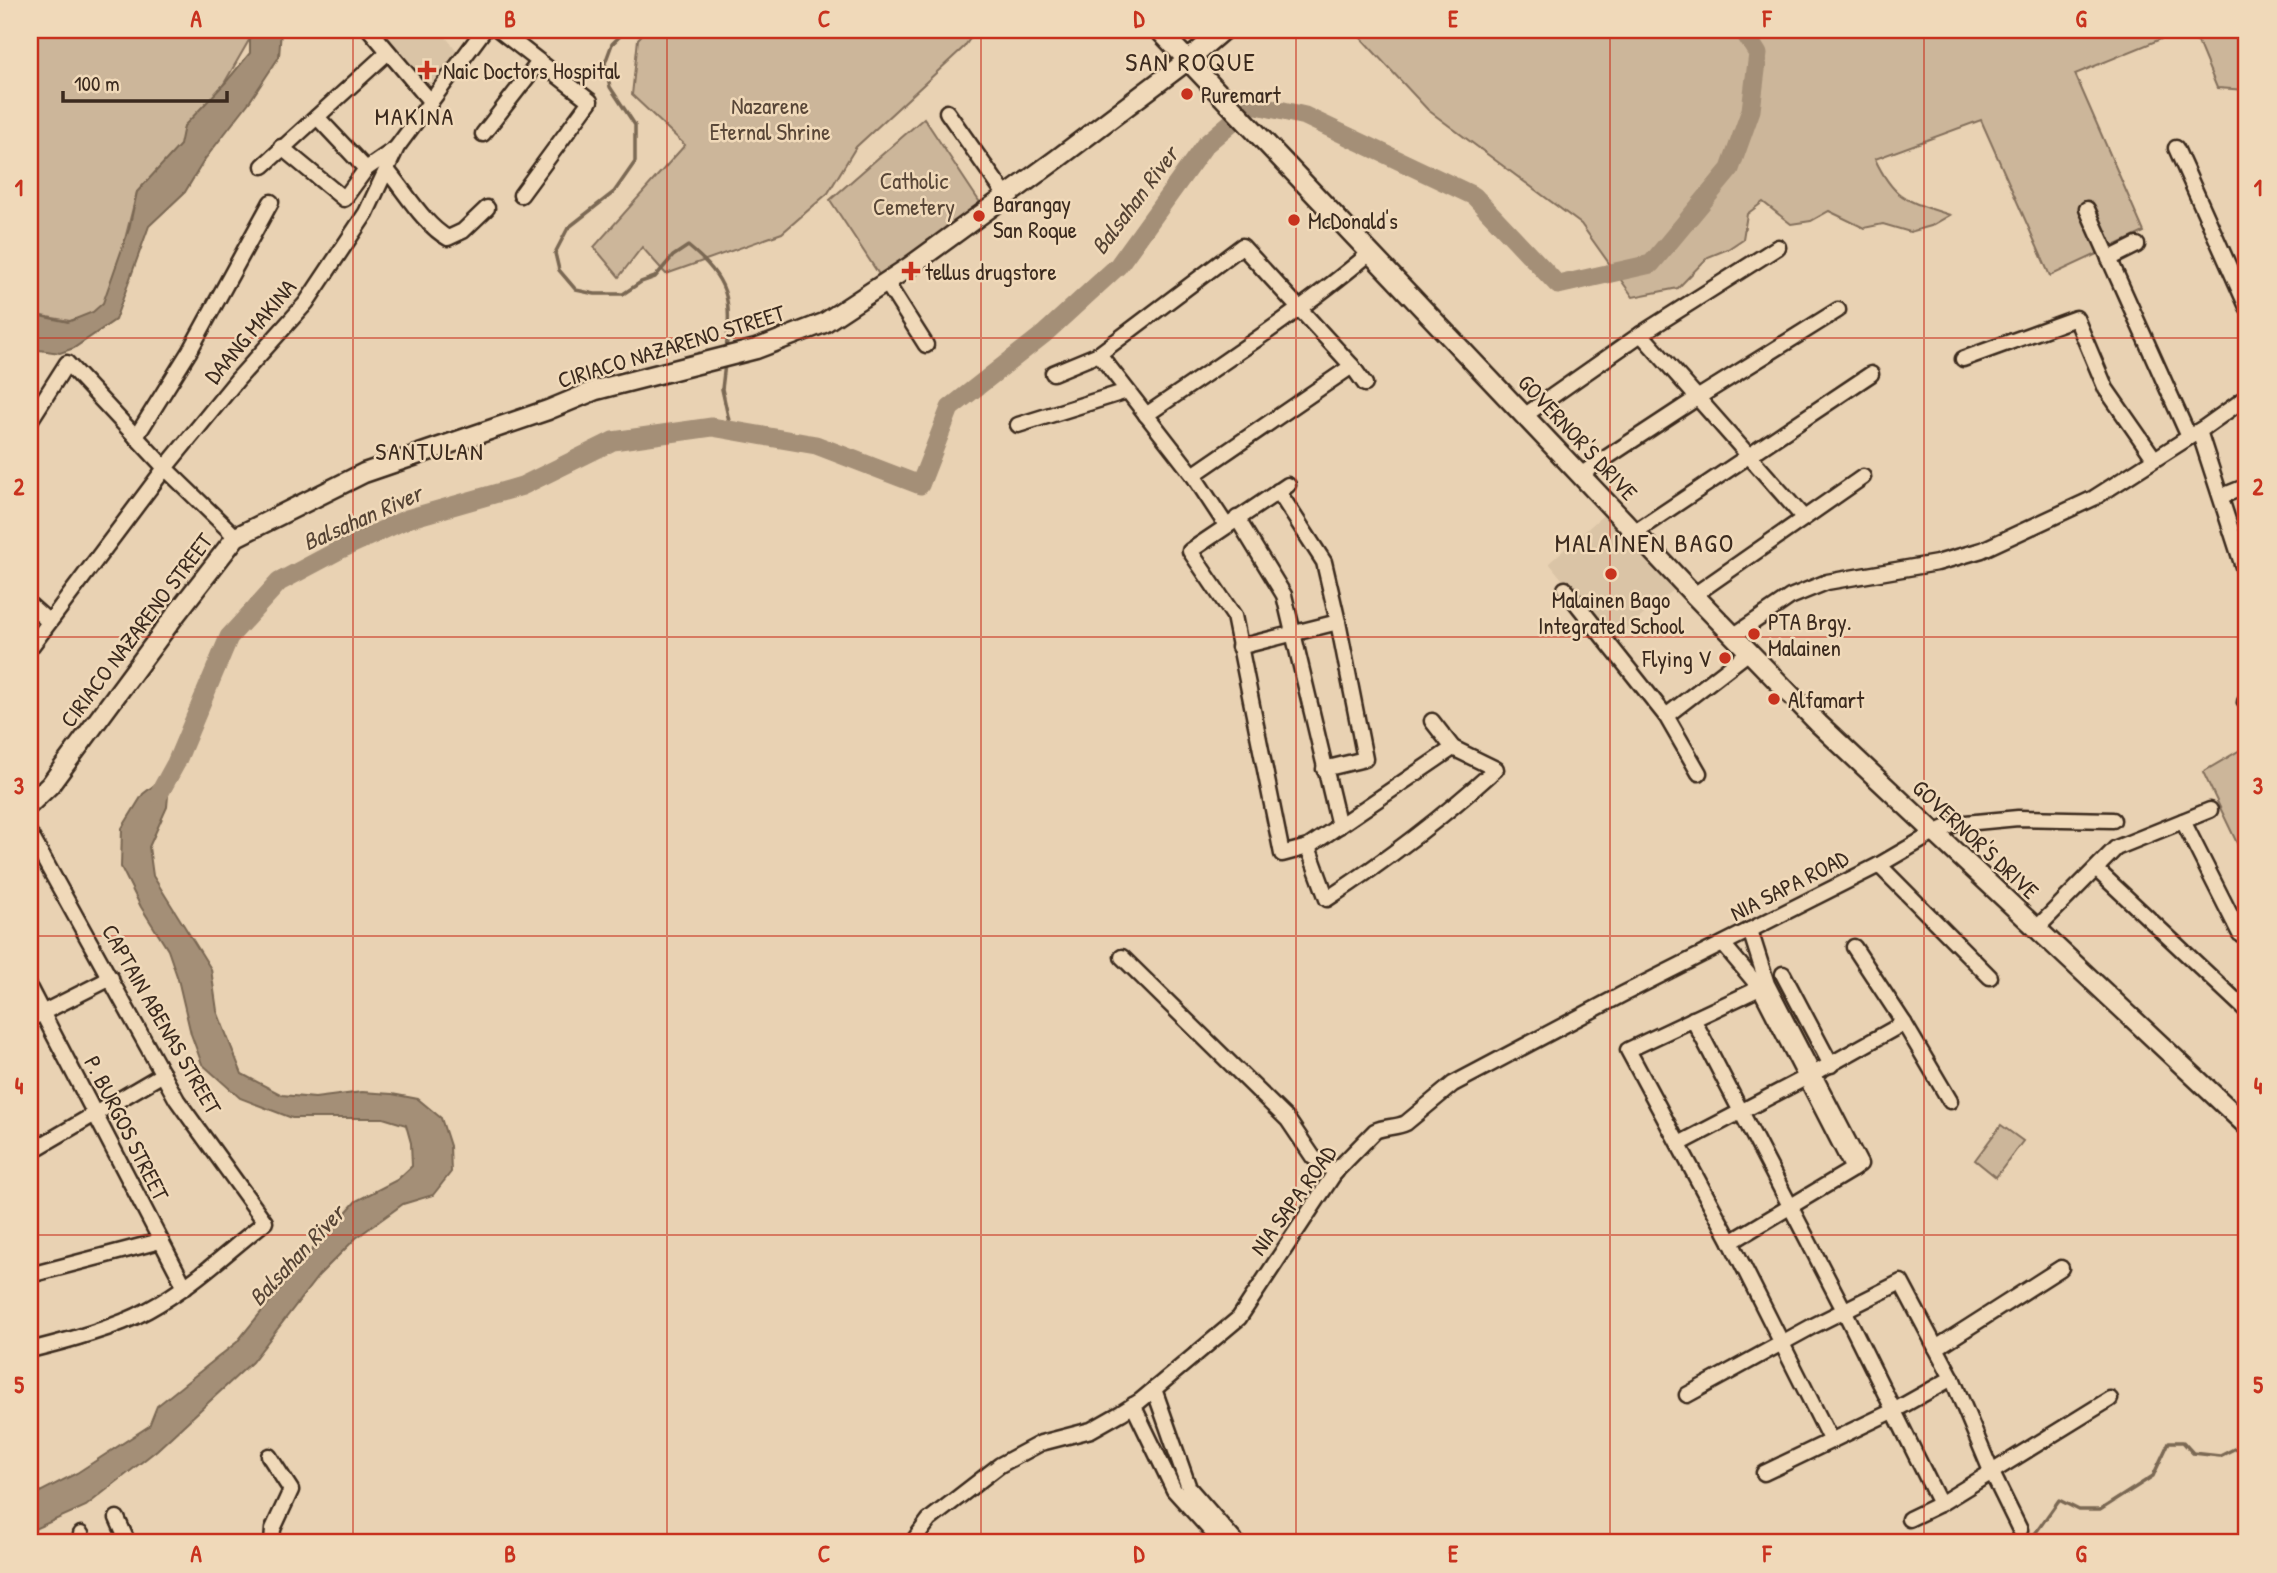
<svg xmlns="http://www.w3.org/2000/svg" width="2277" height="1573" font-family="'Patrick Hand',sans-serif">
	<rect width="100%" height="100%" fill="#e9d2b3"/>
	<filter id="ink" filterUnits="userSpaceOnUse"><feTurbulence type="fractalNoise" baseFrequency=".0143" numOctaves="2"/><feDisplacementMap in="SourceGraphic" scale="14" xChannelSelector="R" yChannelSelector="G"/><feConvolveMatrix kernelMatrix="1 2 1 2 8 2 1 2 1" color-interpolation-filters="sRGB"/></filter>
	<g filter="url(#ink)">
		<!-- built -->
		<g fill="#dac4a6">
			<polygon points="377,30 440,30 458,52 427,88"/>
			<polygon points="1609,510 1676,588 1612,641 1549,563"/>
		</g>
		<!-- green -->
		<g fill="#ccb69a" stroke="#84705c" stroke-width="2">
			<polygon points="30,30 244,30 252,35 222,87 184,127 181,145 137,192 107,310 70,321 30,314"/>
			<polygon points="646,30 976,30 964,47 856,147 828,193 782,233 666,274 642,247 619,277 594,247 685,145 632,95 638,39"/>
			<path d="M1366,30H2247V90L2217,88L2198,42L2173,34L2075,74L2144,232L2050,276L1981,120L1875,159C1895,201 1908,201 1950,215L1931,226L1910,232L1883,224L1864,228L1829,211L1811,221L1791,224L1763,202L1747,214L1743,239L1728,249L1708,257L1678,288L1633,297L1581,224L1428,110L1360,37Z"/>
			<polygon points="924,118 981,204 882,279 830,200"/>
			<polygon points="2247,746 2247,864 2203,772"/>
			<polygon points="2001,1125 2023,1141 1996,1177 1975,1160"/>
		</g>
		<!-- water -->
		<g fill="#a48f77" stroke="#7a6753" stroke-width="2">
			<polygon points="250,30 281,30 279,57 250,101 205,159 185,192 149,226 115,320 74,348 60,353 31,349 30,314 68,322 93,312 103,303 129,229 137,192 180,145 184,126 226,82 250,53"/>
			<polygon points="170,773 167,807 149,847 153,876 211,969 217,1011 242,1074 282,1095 315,1098 362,1092 392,1094 418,1099 441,1118 450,1146 451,1172 433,1195 403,1204 356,1238 319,1275 252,1362 157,1450 86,1506 30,1531 30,1497 77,1473 149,1426 157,1406 237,1342 303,1260 356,1201 397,1180 412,1166 411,1143 406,1125 383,1118 292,1118 240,1098 202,1064 191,1034 178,979 168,950 141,907 121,867 122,828 143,794"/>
		</g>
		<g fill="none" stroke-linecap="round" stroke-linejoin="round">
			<!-- stream -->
			<g stroke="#7a6753" stroke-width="3.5">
				<path d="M626,30L612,44L605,63L610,87L635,125V162L614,192L568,228L555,253L559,270L576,290L595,294H623L641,282L655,277L673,256L688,246C729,280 732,298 726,350"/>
				<polyline points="725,364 722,389 731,430"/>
				<polyline points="2023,1543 2032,1538 2059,1500 2079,1510 2100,1510 2153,1476 2169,1442 2183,1442 2193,1453 2220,1456 2240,1446 2247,1394"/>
			</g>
			<!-- river -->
			<polyline stroke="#a48f77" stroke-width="19" points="159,794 176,763 229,637 279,582 341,549 407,519 522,486 613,441 712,427 816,445 920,485 950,408 1044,334 1118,266 1205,145 1253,104 1305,116 1474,196 1558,285 1651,264 1730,169 1751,110 1758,54 1743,30"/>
			<defs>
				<g id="minor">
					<polyline points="370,30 431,102"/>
					<polyline points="499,30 590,101 521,195"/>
					<polyline points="947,112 1006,196"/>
					<polyline points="317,117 366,169"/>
					<polyline points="483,134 539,62"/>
					<polyline points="281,147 344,199 366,169 395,149"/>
					<polyline points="2176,148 2247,307"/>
					<polyline points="263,166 388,52"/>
					<path d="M387,170C404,190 425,226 448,238L463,231L487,208"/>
					<polyline points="2087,209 2189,437"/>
					<polyline points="2109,259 2137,245"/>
					<polyline points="886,282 926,345"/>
					<polyline points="1641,334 1803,517"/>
					<polyline points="1099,354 1193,475 1226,525"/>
					<polyline points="1963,359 2076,318 2106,389 2154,458"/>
					<polyline points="1053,373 1099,354 1242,246 1352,366 1365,384"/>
					<path d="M1146,415C1222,363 1300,312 1370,253"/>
					<polyline points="1524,416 1641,334 1778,247"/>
					<polyline points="30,421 67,363 165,468 236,537"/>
					<polyline points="1018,425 1127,391"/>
					<polyline points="2199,431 2247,579"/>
					<polyline points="136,437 189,352 271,202"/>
					<polyline points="1193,475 1352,366"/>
					<polyline points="1580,475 1697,398 1838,310"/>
					<polyline points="1288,485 1190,551 1234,616 1282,854 1308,847 1453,748"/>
					<polyline points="1278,491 1324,562 1338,622 1365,759 1324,769"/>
					<polyline points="2222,496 2247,486"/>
					<polyline points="1237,518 1284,595 1339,826"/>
					<polyline points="1635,532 1871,374"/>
					<polyline points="1565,589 1666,716 1749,652"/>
					<polyline points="1694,595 1863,477"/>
					<polyline points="30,605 49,622"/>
					<polyline points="1733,636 1790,597 1827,582 1937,563 1982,550 2094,498 2205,427 2247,397"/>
					<polyline points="1239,647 1338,622"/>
					<polyline points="30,648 165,468 237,380 306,303 366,213 397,147 484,30"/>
					<polyline points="2245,702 2247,701"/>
					<polyline points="1665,714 1699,773"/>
					<polyline points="2183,821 2240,934"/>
					<path d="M30,834L177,1100L265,1222C227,1252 191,1287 148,1310C116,1328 66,1341 30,1350"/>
					<path d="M1308,847L1327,899C1387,860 1443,817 1496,769L1453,748L1432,721"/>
					<polyline points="1879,865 1990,977"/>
					<polyline points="2096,869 2247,1011"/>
					<polyline points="2036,929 2116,848 2210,810"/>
					<polyline points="1750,930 1767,984 1860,1164 1853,1169 1760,988 1766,985"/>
					<polyline points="1723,944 1760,988 1628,1050 1731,1242 1853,1169"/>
					<polyline points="1122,957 1288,1120 1313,1157 1336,1172"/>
					<polyline points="1783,974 1831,1065"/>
					<polyline points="30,989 185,1287"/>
					<polyline points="30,1019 111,978"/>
					<polyline points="1693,1019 1844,1310 1940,1504"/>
					<polyline points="1904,1023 1950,1101"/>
					<polyline points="1679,1144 1813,1074 1904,1023 1854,947"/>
					<polyline points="30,1152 163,1074"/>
					<polyline points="1731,1242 1831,1441"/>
					<polyline points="30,1275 160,1241"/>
					<polyline points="1936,1348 2061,1268"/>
					<polyline points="1154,1389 1189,1488 1237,1543"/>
					<polyline points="1687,1395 1811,1327 1901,1282 1952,1378 1991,1471 2020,1530"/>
					<polyline points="1133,1405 1174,1490 1222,1543"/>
					<polyline points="269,1456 291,1490 273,1529 272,1543"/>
					<polyline points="1764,1473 1895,1410 1952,1378"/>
					<polyline points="117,1518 128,1543"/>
					<polyline points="1909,1519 1940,1504 2110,1399"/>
					<polyline points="81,1534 85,1543"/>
					<path d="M912,1543L929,1520L1000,1465L1041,1443L1091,1430L1121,1413L1140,1401L1239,1318L1336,1171L1375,1131C1385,1126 1396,1128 1406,1123L1453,1084L1623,994L1879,865L1934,833L1955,824L2018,818L2113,820"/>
					<polyline points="2243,1543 2247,1540"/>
				</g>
				<g id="major">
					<polyline points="1159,30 1694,595 1819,724 2247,1126"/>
					<polyline points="30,804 50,785 177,613 236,537 364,473 548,410 596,390 756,349 824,323 909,267 1057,159 1188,60 1223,30"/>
				</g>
			</defs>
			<!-- minor casing -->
			<use href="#minor" stroke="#3b2a1e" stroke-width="19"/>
			<!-- major casing -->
			<use href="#major" stroke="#3b2a1e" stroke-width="23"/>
			<!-- minor -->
			<use href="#minor" stroke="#f0d9b9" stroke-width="14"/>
			<!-- major -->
			<use href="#major" stroke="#f0d9b9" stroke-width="18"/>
		</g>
	</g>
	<!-- grid -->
	<path fill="none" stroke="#c8321e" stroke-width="2" stroke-opacity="0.55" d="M353,30V1543M667,30V1543M981,30V1543M1296,30V1543M1610,30V1543M1924,30V1543M30,338H2247M30,637H2247M30,936H2247M30,1235H2247"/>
	<!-- markers -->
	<g fill="#c8321e" stroke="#f0d9b9" stroke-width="2.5">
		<path d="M423.5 59.5h7v7h7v7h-7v7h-7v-7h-7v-7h7z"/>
		<circle cx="1187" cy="94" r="7"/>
		<circle cx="979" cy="216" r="7"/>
		<circle cx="1294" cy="220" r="7"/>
		<path d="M907.5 260.5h7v7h7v7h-7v7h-7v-7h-7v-7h7z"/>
		<circle cx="1611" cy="574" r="7"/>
		<circle cx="1754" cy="634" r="7"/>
		<circle cx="1725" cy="658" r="7"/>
		<circle cx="1774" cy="699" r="7"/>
	</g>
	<g text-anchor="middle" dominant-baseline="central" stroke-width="5" stroke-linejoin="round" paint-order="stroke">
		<!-- poi labels -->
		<g font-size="23" fill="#3b2a1e" stroke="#f0d9b9" text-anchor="start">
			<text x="443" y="70">Naic Doctors Hospital</text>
			<text x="1201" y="94">Puremart</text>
			<text x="993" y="203">Barangay<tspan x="993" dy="26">San Roque</tspan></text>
			<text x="1308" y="220">McDonald's</text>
			<text x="925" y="271">tellus drugstore</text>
			<text x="1611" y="599" text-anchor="middle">Malainen Bago<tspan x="1611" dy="26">Integrated School</tspan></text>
			<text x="1768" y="621">PTA Brgy.<tspan x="1768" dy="26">Malainen</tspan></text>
			<text x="1711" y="658" text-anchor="end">Flying V</text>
			<text x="1788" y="699">Alfamart</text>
		</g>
		<!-- park labels -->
		<g font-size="23" fill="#584637" stroke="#f0d9b9">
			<text x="770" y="105">Nazarene<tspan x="770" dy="26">Eternal Shrine</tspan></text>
			<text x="914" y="180">Catholic<tspan x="914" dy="26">Cemetery</tspan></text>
		</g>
		<!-- street labels -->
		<g font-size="23" fill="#3b2a1e" stroke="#f0d9b9">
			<text transform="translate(250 331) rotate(-50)">DAANG MAKINA</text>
			<text transform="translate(671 346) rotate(-17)">CIRIACO NAZARENO STREET</text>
			<text transform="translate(1578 437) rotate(47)">GOVERNOR'S DRIVE</text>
			<text transform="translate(136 630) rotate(-53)">CIRIACO NAZARENO STREET</text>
			<text transform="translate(1976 839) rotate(43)">GOVERNOR'S DRIVE</text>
			<text transform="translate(1789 885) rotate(-27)">NIA SAPA ROAD</text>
			<text transform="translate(162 1019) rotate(60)">CAPTAIN ABENAS STREET</text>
			<text transform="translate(127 1128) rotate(63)">P. BURGOS STREET</text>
			<text transform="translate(1293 1200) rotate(-54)">NIA SAPA ROAD</text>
		</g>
		<!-- neighbourhood labels -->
		<g font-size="24" letter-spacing="2" fill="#3b2a1e" stroke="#f0d9b9">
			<text x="415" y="116">MAKINA</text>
			<text x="430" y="451">SANTULAN</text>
		</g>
		<!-- water labels -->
		<g font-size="24" font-style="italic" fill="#554334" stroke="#f0d9b9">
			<text transform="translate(1134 200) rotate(-53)">Balsahan River</text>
			<text transform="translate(362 517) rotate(-24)">Balsahan River</text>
			<text transform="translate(296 1255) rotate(-47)">Balsahan River</text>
		</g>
		<!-- quarter labels -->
		<g font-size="26" letter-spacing="2" fill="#3b2a1e" stroke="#f0d9b9">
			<text x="1191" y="61">SAN ROQUE</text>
			<text x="1645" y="542">MALAINEN BAGO</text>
		</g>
	</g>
	<!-- margin -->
	<rect width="2277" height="1573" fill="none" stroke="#f0d9b9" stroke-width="77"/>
	<!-- scale -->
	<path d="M63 91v10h164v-10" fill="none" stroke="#3b2a1e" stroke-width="3.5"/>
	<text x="74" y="91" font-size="21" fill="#3b2a1e" stroke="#f0d9b9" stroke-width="5" paint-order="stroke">100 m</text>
	<rect x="38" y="38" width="2200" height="1496" fill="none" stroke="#c8321e" stroke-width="2.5"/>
	<g font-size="23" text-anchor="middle" font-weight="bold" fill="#c8321e">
		<text x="196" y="27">A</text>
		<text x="510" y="27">B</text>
		<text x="824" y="27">C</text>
		<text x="1139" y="27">D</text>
		<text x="1453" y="27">E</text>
		<text x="1767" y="27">F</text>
		<text x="2081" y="27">G</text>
		<text x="19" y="196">1</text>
		<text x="2258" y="196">1</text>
		<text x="19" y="495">2</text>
		<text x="2258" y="495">2</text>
		<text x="19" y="794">3</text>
		<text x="2258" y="794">3</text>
		<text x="19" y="1094">4</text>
		<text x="2258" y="1094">4</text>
		<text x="19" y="1393">5</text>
		<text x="2258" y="1393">5</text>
		<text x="196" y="1562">A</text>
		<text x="510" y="1562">B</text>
		<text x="824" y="1562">C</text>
		<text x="1139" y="1562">D</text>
		<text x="1453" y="1562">E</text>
		<text x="1767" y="1562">F</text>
		<text x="2081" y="1562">G</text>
	</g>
</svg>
